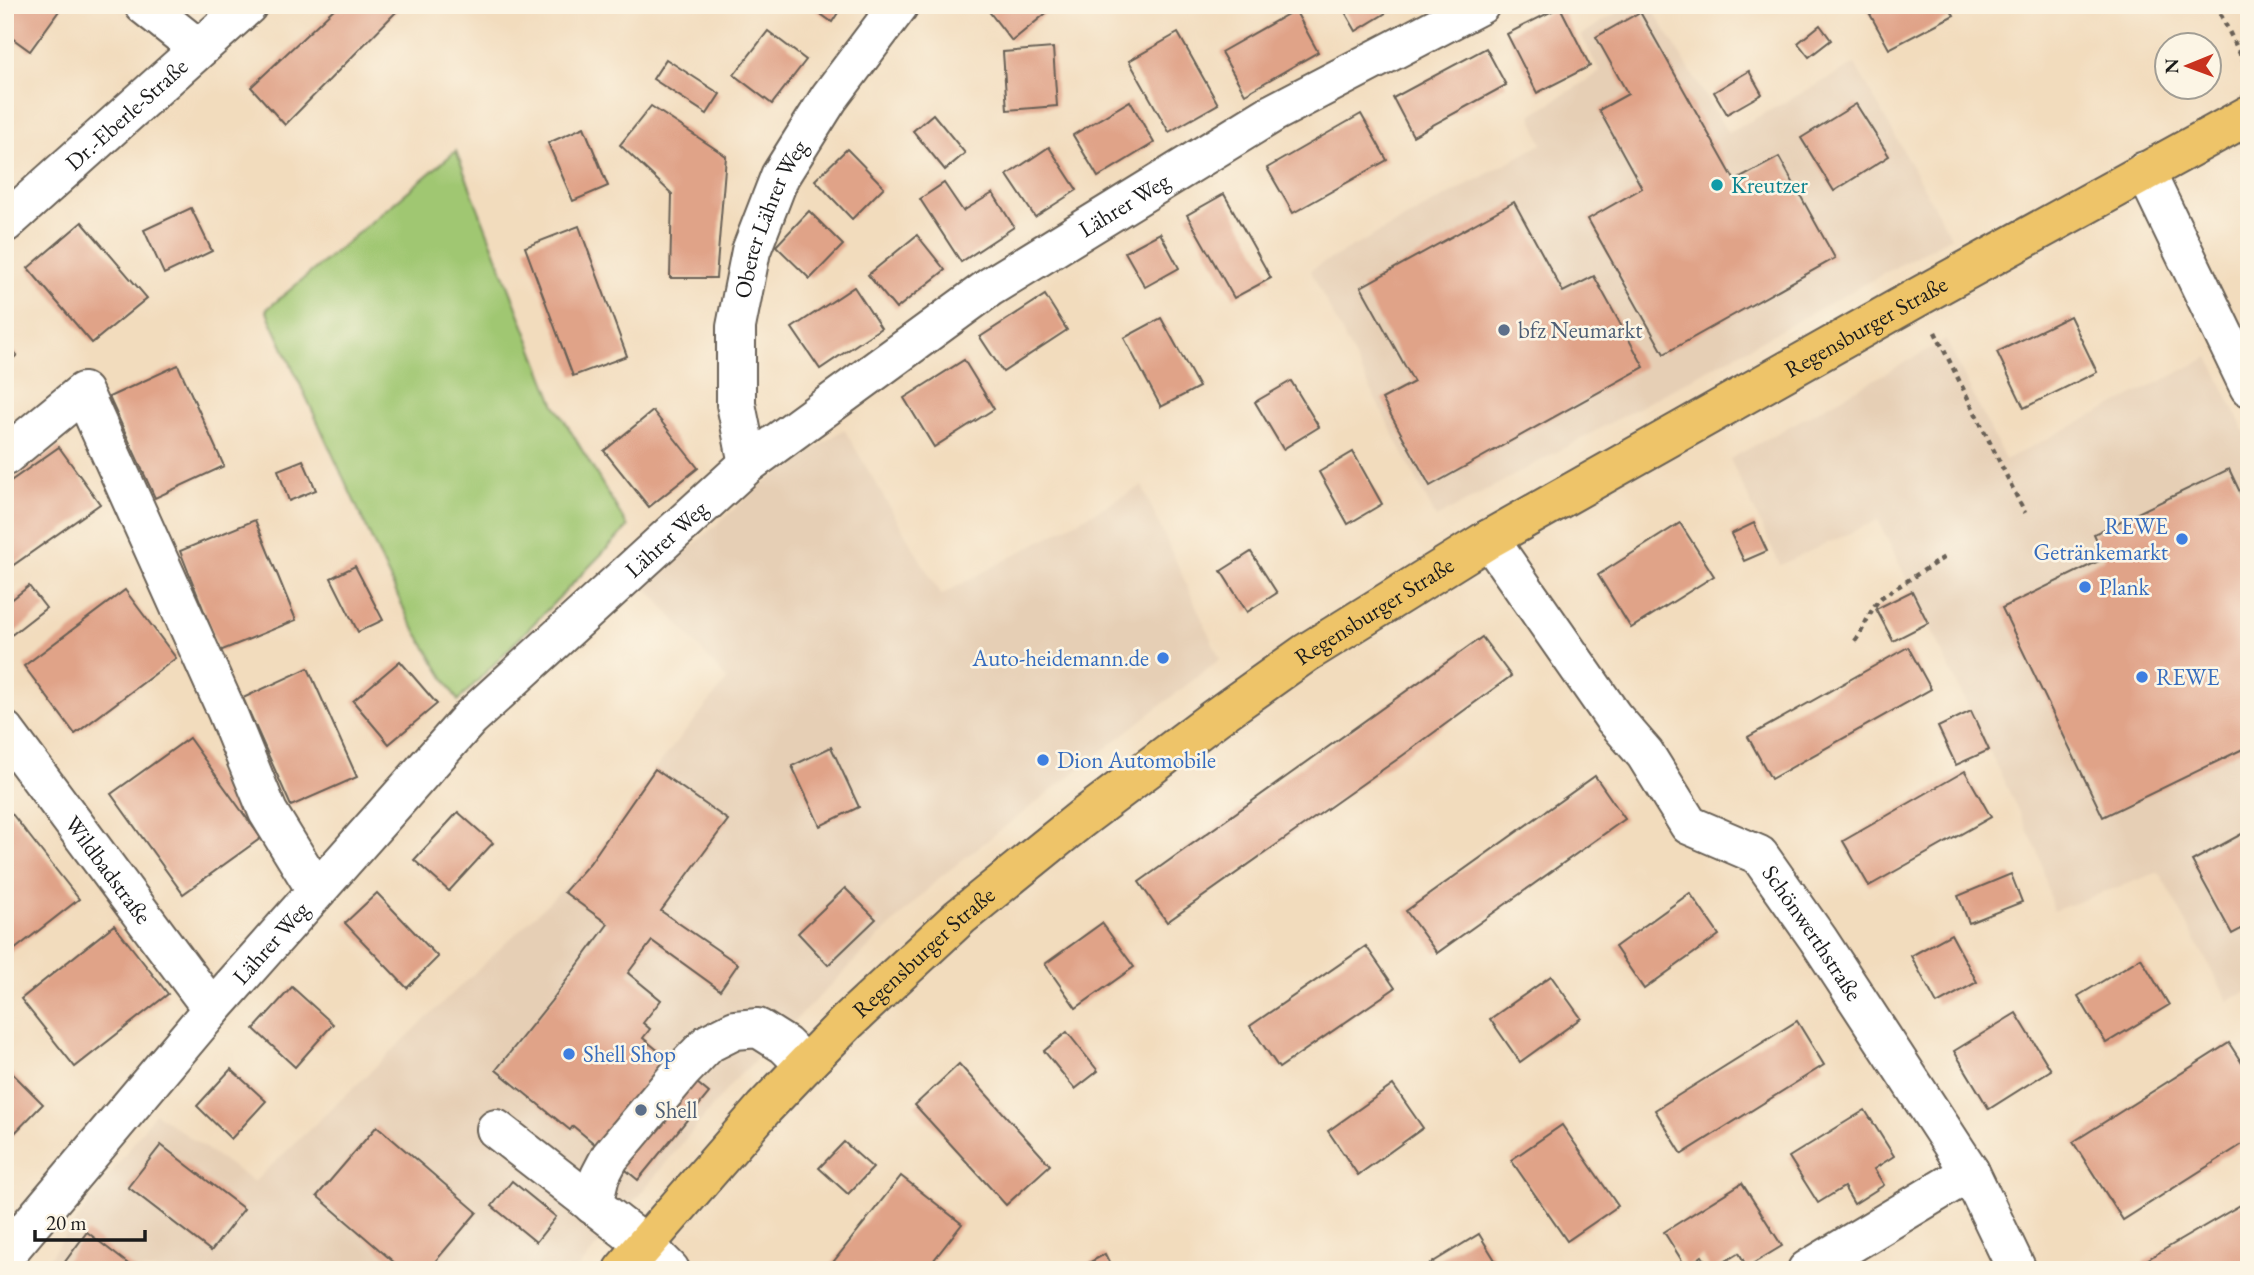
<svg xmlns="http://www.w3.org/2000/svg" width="2254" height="1275" font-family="'EB Garamond',serif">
	<rect width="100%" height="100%" fill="#fcf5e5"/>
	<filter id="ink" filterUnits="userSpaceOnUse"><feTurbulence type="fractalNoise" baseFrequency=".0143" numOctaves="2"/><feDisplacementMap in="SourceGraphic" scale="14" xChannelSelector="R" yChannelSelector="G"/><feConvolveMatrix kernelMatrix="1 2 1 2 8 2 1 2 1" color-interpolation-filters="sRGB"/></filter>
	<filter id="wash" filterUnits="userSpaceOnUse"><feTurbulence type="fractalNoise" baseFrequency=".00686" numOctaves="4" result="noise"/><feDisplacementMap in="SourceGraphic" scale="28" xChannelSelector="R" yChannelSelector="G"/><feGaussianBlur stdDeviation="1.57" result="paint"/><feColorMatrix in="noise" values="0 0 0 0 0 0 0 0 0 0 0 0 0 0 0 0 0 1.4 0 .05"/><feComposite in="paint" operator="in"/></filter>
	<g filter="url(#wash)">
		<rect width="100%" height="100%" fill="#f2dcbd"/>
		<!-- built -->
		<g fill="#e6cfb5">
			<polygon points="1629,5 1650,5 1728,133 1855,64 1951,237 1436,518 1310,270 1542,144 1531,115 1600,72 1581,35"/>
			<polygon points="1946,340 2005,460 2209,357 2249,441 2249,991 2228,1001 2159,872 2053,911 2039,854 1878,520 1780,565 1730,459"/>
			<polygon points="844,429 941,595 1142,486 1220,659 938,879 733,1082 577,1270 40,1270 155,1113 254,1182 590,863 655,769 727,680 646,587 759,487"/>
		</g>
		<!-- green -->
		<polygon fill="#a0c772" stroke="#5e7247" stroke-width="2" points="456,151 554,403 628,527 458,701 408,618 266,310"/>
		<g id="blocks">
			<!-- building -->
			<g fill="#e0a388">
				<polygon points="5,5 56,5 61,8 30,51 5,33"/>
				<polygon points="338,5 403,5 285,125 251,87"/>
				<polygon points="808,5 843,5 832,22"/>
				<polygon points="984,5 1056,5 1012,41"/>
				<polygon points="1341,5 1399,5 1356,31"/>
				<polygon points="1865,5 1948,5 1954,15 1889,49"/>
				<polygon points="1560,7 1590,66 1537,93 1507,34"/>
				<polygon points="1295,10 1318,52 1245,94 1221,52"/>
				<polygon points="1640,12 1735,181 1779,157 1835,258 1664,354 1588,219 1642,188 1599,110 1628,94 1596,37"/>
				<polygon points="1820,25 1831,40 1809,57 1798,43"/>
				<polygon points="768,31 806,60 772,104 734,75"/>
				<polygon points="1178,33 1218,104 1169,132 1129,61"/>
				<polygon points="1053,48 1057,106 1007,110 1003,52"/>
				<polygon points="1486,48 1506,85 1413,136 1393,98"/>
				<polygon points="666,59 720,94 707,114 653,79"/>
				<polygon points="1749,71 1762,94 1727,114 1714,92"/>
				<polygon points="1130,101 1154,143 1098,177 1073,135"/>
				<polygon points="1856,104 1889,156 1834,191 1801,138"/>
				<polygon points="651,106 726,156 716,278 670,278 672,194 620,145"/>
				<polygon points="933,114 965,153 945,170 913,131"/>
				<polygon points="1361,114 1387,160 1293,213 1267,168"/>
				<polygon points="584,127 608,186 573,201 548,143"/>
				<polygon points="1049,147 1077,190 1035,217 1007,175"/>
				<polygon points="847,149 884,187 852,219 815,180"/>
				<polygon points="944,183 963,211 993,193 1014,227 961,262 920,199"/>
				<polygon points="1224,194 1271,278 1234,298 1187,215"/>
				<polygon points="1514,202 1563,292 1594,276 1644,367 1430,486 1382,399 1414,382 1361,287"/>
				<polygon points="191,208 212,251 164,274 144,230"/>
				<polygon points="809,211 843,245 810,279 776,246"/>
				<polygon points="82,222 147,298 92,343 28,268"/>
				<polygon points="579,226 627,356 573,376 525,247"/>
				<polygon points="1160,233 1179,268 1145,287 1125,252"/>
				<polygon points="917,235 945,270 896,309 868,275"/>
				<polygon points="854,287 881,328 820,369 792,328"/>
				<polygon points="1045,295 1067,330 1003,372 980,337"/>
				<polygon points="2070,316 2097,372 2024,408 1997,352"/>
				<polygon points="1161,318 1199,387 1161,407 1124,338"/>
				<polygon points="5,343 17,355 5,366"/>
				<polygon points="964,360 994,409 934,447 904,398"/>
				<polygon points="178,365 224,466 155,498 109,397"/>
				<polygon points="1291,381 1319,427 1283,449 1255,402"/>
				<polygon points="653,411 698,468 649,507 604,451"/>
				<polygon points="59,447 100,504 5,571 5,485"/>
				<polygon points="1353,452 1382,504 1348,524 1319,472"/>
				<polygon points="303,460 316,490 289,501 278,470"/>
				<polygon points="2229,469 2249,511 2249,746 2103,817 2002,608 2105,558 2094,534"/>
				<polygon points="255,520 296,620 220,651 180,551"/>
				<polygon points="1680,523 1714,576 1631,628 1598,575"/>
				<polygon points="1754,523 1767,551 1744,561 1731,534"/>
				<polygon points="1251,552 1277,593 1247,612 1221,571"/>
				<polygon points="355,566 383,620 358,632 331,578"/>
				<polygon points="29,586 46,608 5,640 5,605"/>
				<polygon points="125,590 176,658 75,734 24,666"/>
				<polygon points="1912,591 1928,623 1893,641 1876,609"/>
				<polygon points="1482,637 1511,676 1402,756 1167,922 1139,882"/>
				<polygon points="1908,647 1931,689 1771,779 1748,737"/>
				<polygon points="400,661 437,704 389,744 353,701"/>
				<polygon points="308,668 357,777 291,806 243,698"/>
				<polygon points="1971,711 1989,750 1956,765 1938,727"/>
				<polygon points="189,738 261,838 183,894 111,794"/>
				<polygon points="831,747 859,807 820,826 792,766"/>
				<polygon points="655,769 728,820 661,911 738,964 720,990 652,941 628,973 661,1000 643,1023 650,1029 643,1038 709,1093 638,1180 573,1126 570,1130 496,1070 552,1000 608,924 564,892 590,863"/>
				<polygon points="1965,771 1991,817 1869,886 1843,841"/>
				<polygon points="1595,776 1625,819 1437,953 1406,911"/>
				<polygon points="5,805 79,899 5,957"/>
				<polygon points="458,812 493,843 449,891 414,860"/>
				<polygon points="2249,830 2249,925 2232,934 2192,861"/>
				<polygon points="2011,874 2022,902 1969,923 1958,896"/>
				<polygon points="845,888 876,919 828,965 798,933"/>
				<polygon points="377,893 438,957 407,988 345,923"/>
				<polygon points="1690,893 1719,935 1644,989 1615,947"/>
				<polygon points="1102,923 1134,967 1076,1008 1045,964"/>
				<polygon points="114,925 168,994 75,1067 21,999"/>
				<polygon points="1951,934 1977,982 1937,1004 1911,956"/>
				<polygon points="1366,946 1395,988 1279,1068 1250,1026"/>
				<polygon points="2141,958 2169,1005 2106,1043 2078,996"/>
				<polygon points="1551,976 1581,1018 1520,1062 1490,1019"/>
				<polygon points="292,987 333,1024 295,1067 254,1029"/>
				<polygon points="2016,1013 2051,1070 1989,1109 1954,1051"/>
				<polygon points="1797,1021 1824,1065 1682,1154 1655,1110"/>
				<polygon points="1067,1032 1098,1071 1075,1089 1044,1051"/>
				<polygon points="2229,1043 2249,1074 2249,1140 2123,1220 2073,1142"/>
				<polygon points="959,1064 1050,1165 1006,1205 915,1105"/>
				<polygon points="5,1066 43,1104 5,1143"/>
				<polygon points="231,1069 266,1101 231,1139 197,1106"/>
				<polygon points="1393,1085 1423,1128 1358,1175 1328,1131"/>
				<polygon points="1865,1110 1894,1156 1874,1169 1884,1185 1854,1204 1844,1187 1818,1203 1789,1157"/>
				<polygon points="1562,1125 1618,1206 1567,1241 1511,1160"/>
				<polygon points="377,1126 477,1212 428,1270 403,1270 317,1196"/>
				<polygon points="844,1142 873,1168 848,1194 819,1168"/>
				<polygon points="161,1145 244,1209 211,1251 128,1187"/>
				<polygon points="901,1176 962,1224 926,1270 827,1270"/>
				<polygon points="512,1181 556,1217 536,1242 492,1206"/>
				<polygon points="1742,1183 1782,1246 1747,1267 1739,1253 1711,1270 1702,1256 1686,1267 1664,1232"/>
				<polygon points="2249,1200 2249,1270 2148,1270 2143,1262"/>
				<polygon points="87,1232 136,1270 59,1270"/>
				<polygon points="1479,1234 1501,1270 1434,1270 1430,1264"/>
				<polygon points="1105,1254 1113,1270 1076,1270"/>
			</g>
		</g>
	</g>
	<g filter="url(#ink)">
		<use href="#blocks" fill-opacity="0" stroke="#675f54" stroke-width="2"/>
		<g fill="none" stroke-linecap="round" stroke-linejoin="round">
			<defs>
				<g id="minor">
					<polyline points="144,5 198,48"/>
					<polyline points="2145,171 2249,387"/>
					<path id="s1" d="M5,223L248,5"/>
					<polyline points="5,456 83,392 227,712 268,812 316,890"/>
					<path id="s2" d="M748,464L736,404V327L751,251L780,176L829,98L899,5"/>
					<path id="s3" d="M1489,539L1613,717L1645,754L1689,825L1759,855L1818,939L1970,1172L2017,1270"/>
					<path id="s4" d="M5,731L212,1009"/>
					<polyline points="496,1129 644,1244 670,1270"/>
					<polyline points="593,1205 600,1176 610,1157 682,1071 709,1043 735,1030 758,1028 785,1045 805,1065"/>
					<path id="s5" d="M5,1255L212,1009L470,718L748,464L990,287L1273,113L1480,5"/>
					<polyline points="1807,1270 1970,1172"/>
				</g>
				<g id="major">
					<path id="s6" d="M623,1270L764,1108L805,1065L848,1021L960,917L1081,819L1215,718L1306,653L1489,539L1918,297L2249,115"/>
				</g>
			</defs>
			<!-- minor casing -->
			<use href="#minor" stroke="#675f54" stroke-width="42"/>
			<!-- major casing -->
			<use href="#major" stroke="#675f54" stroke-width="42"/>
			<!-- path -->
			<g stroke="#675f54" stroke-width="4.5" stroke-dasharray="5 5" stroke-linecap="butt">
				<polyline points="2216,5 2249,72"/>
				<polyline points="1935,332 2025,513"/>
				<path d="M1855,641C1866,627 1869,609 1882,597L1946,556"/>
			</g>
			<!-- minor -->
			<use href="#minor" stroke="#fff" stroke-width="38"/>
			<!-- major -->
			<use href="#major" stroke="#eec469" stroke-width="38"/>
		</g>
	</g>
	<!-- markers -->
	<circle fill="#0f9aa8" stroke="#fcf5e5" stroke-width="2.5" cx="1717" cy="185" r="7"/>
	<g fill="#5c6f8a" stroke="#fcf5e5" stroke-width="2.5">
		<circle cx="1504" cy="330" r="7"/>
		<circle cx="641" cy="1110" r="7"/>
	</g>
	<g fill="#3f7fe0" stroke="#fcf5e5" stroke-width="2.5">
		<circle cx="2182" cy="539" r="7"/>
		<circle cx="2085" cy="587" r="7"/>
		<circle cx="1163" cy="658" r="7"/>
		<circle cx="2142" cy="677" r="7"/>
		<circle cx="1043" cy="760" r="7"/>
		<circle cx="569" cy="1054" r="7"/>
	</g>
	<g text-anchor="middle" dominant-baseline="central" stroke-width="5" stroke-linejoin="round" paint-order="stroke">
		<!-- street labels -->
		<g font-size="23" fill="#1c1c1c" stroke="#fcf5e5">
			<text stroke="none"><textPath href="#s1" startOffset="163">Dr.-Eberle-Straße</textPath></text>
			<text stroke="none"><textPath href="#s5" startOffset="1544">Lährer Weg</textPath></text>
			<text stroke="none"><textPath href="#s2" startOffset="252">Oberer Lährer Weg</textPath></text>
			<text stroke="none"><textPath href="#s6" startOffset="1572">Regensburger Straße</textPath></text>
			<text stroke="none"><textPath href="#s5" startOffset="976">Lährer Weg</textPath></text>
			<text stroke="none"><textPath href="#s6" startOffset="1004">Regensburger Straße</textPath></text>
			<text stroke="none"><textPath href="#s4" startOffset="173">Wildbadstraße</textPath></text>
			<text stroke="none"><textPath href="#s3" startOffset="520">Schönwerthstraße</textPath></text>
			<text stroke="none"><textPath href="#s5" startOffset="410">Lährer Weg</textPath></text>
			<text stroke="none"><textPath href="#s6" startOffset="438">Regensburger Straße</textPath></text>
		</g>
		<!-- culture labels -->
		<g font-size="23" fill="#0d838f" stroke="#fcf5e5" text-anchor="start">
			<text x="1731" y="185">Kreutzer</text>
		</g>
		<!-- service labels -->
		<g font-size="23" fill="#4e5e75" stroke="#fcf5e5" text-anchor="start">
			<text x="1518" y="330">bfz Neumarkt</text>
			<text x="655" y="1110">Shell</text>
		</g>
		<!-- shop labels -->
		<g font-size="23" fill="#366cbe" stroke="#fcf5e5" text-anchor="start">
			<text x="2168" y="526" text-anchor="end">REWE<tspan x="2168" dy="26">Getränkemarkt</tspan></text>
			<text x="2099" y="587">Plank</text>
			<text x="1149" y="658" text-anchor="end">Auto-heidemann.de</text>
			<text x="2156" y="677">REWE</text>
			<text x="1057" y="760">Dion Automobile</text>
			<text x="583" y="1054">Shell Shop</text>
		</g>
	</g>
	<!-- margin -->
	<rect width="2254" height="1275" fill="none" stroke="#fcf5e5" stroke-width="28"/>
	<!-- north arrow -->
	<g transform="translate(2188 66) rotate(269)"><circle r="33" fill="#fcf5e5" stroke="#a29e95" stroke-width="2"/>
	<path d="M0-5L12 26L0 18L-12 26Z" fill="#c8321e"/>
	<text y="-10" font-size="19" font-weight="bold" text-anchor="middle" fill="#1c1c1c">N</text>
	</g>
	<!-- scale -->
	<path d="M35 1230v10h110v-10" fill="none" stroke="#1c1c1c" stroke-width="3.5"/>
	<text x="46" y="1230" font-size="21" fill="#1c1c1c" stroke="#fcf5e5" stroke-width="5" paint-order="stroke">20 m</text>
</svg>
